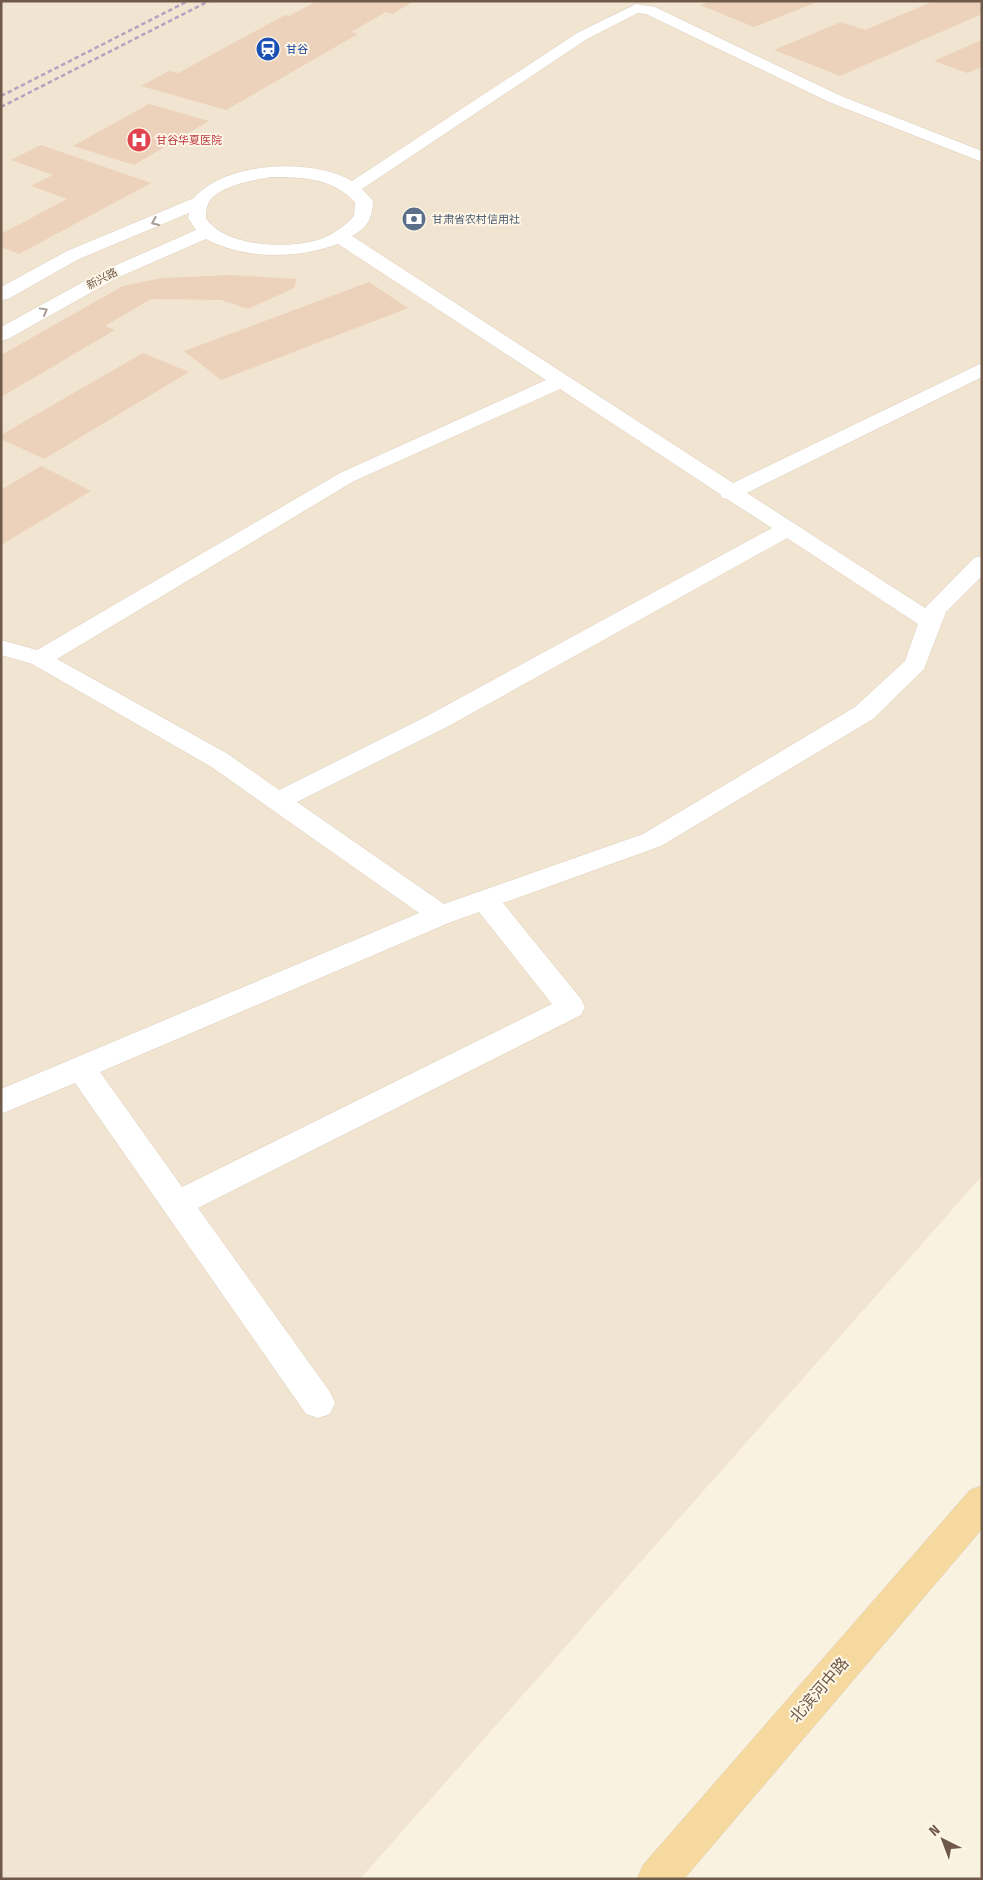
<svg xmlns="http://www.w3.org/2000/svg" width="983" height="1880" font-family="'Fira Sans Condensed','Noto Sans SC',sans-serif">
	<rect width="100%" height="100%" fill="#faf2e1"/>
	<!-- residential -->
	<polygon fill="#f1e4d0" points="1,1 982,1 982,1176 360,1879 1,1879"/>
	<!-- building -->
	<g fill="#edd2bb">
		<polygon points="317,1 414,1 392,14 386,12 351,32 358,34 226,110 141,86 169,71 178,73 285,15 289,16"/>
		<polygon points="711,1 820,1 754,27 700,5"/>
		<polygon points="934,1 982,1 982,14 840,76 774,50 841,22 865,30"/>
		<polygon points="982,40 982,67 967,73 934,61"/>
		<polygon points="149,104 209,121 134,165 73,146"/>
		<polygon points="41,145 151,183 19,254 1,247 1,234 67,199 31,186 53,175 11,160"/>
		<polygon points="231,275 297,279 294,288 248,309 221,300 151,299 105,326 115,330 1,397 1,355 123,286 162,278"/>
		<polygon points="369,282 408,308 221,380 184,351"/>
		<polygon points="143,353 189,372 44,459 1,439 1,435"/>
		<polygon points="41,466 91,491 1,545 1,490"/>
	</g>
	<g fill="none" stroke-linecap="round" stroke-linejoin="round">
		<defs>
			<path id="minor" d="M636,4L655,7L841,96L982,151V162L829,102L646,14L638,13L587,39L362,189L373,201C372,219 368,227 352,236L733,483L982,363V377L747,493L925,608L974,558L982,556V576L946,612L924,669L873,719L661,846L503,903L581,999L585,1007L581,1015L198,1208L330,1392L335,1403L330,1414L318,1418L306,1414L75,1083L1,1114V1089L419,913L210,766L32,664L1,655V640L37,650L340,473L546,380L338,244C296,259 247,260 206,239L117,278L8,339L1,341V327L105,270L196,230L188,218L189,213L79,259L8,299L1,300V287L67,251L194,198C225,161 312,158 352,181L577,33ZM271,177C303,177 332,178 355,202L354,216C347,224 339,230 330,235C300,251 225,249 206,218C206,213 206,207 209,202C218,186 254,180 271,177ZM560,389L720,494L722,498L727,499L772,528L427,716L279,790L228,754L57,659L354,481ZM787,538L918,624L905,661L855,707L643,834L444,904L297,802L445,728ZM479,912L552,1004L182,1187L100,1072L451,922Z"/>
			<polygon id="major" points="982,1486 982,1529 684,1879 637,1879 643,1865 970,1490"/>
		</defs>
		<!-- minor casing -->
		<use href="#minor" stroke="#ddcfbe" stroke-width="1"/>
		<!-- major casing -->
		<use href="#major" stroke="#dad4d0" stroke-width="1"/>
		<!-- minor -->
		<use href="#minor" fill="#fff" fill-rule="evenodd"/>
		<!-- major -->
		<use href="#major" fill="#f5d99e" fill-rule="evenodd"/>
		<!-- rail -->
		<g stroke="#b5a2c2" stroke-width="2.5" stroke-dasharray="4.5 3" stroke-linecap="butt">
			<polyline points="1,96 188,1"/>
			<polyline points="1,107 209,1"/>
		</g>
	</g>
	<!-- one-way arrows -->
	<defs><path id="oneway-chevron" d="M-2-3.5L2.5 0L-2 3.5" fill="none" stroke-width="1.6" stroke-linecap="round" stroke-linejoin="round" transform="scale(1.25)"/></defs>
	<g stroke="#a99c92">
		<use href="#oneway-chevron" transform="translate(155 222) rotate(157)"/>
		<use href="#oneway-chevron" transform="translate(44 311) rotate(-29)"/>
	</g>
	<!-- icons -->
	<defs>
		<symbol id="station-disc" viewBox="-11 -11 22 22"><circle r="9.5" fill="#1a4fb4" stroke="#fef6e7"/><path d="M-3-6H3Q5-6 5-4V2Q5 4 3 4L4.5 6H3L1.5 4h-3L-3 6H-4.5L-3 4Q-5 4-5 2V-4Q-5-6-3-6ZM-3.5-4v3h7v-3ZM-3.5 1v1.5H-2V1ZM2 1v1.5H3.5V1Z" fill="#fff"/></symbol>
		<symbol id="hospital-disc" viewBox="-11 -11 22 22"><circle r="9.5" fill="#e0444e" stroke="#fef6e7"/><path d="M-5-5h3v3.5h4V-5h3V5h-3V1.5h-4V5h-3Z" fill="#fff"/></symbol>
		<symbol id="bank-disc" viewBox="-11 -11 22 22"><circle r="9.5" fill="#5c6f8a" stroke="#fef6e7"/><path d="M-6-4H6V4H-6ZM0-2.3a2.3 2.3 0 1 0 0 4.6a2.3 2.3 0 1 0 0-4.6Z" fill="#fff"/></symbol>
	</defs>
	<g fill-rule="evenodd">
		<use href="#station-disc" x="254" y="35" width="28" height="28"/>
		<use href="#hospital-disc" x="125" y="126" width="28" height="28"/>
		<use href="#bank-disc" x="400" y="205" width="28" height="28"/>
	</g>
	<g text-anchor="middle" dominant-baseline="central" stroke-width="4" stroke-linejoin="round" paint-order="stroke">
		<!-- far-transit labels -->
		<g font-size="11" fill="#164399" stroke="#fef6e7" text-anchor="start">
			<text x="286" y="49">甘谷</text>
		</g>
		<!-- far-health labels -->
		<g font-size="11" fill="#be3a42" stroke="#fef6e7" text-anchor="start">
			<text x="156" y="140">甘谷华夏医院</text>
		</g>
		<!-- far-service labels -->
		<g font-size="11" fill="#4e5e75" stroke="#fef6e7" text-anchor="start">
			<text x="432" y="219">甘肃省农村信用社</text>
		</g>
		<!-- far-street labels -->
		<g font-size="11" fill="#6f5a4a" stroke="#fef6e7">
			<text transform="translate(102 279) rotate(-27)">新兴路</text>
		</g>
		<!-- near-street labels -->
		<g font-size="16" fill="#6f5a4a" stroke="#fef6e7">
			<text transform="translate(819 1690) rotate(-49)">北滨河中路</text>
		</g>
	</g>
	<!-- border -->
	<rect width="983" height="1880" fill="none" stroke="#6f5a4a" stroke-width="5"/>
	<!-- north arrow -->
	<g transform="translate(943 1840) rotate(318)" stroke="#fef6e7" stroke-width="4" paint-order="stroke">
	<path d="M0-4L9 19L0 12L-9 19Z" fill="#6f5a4a"/>
	<text y="-8" font-size="14" font-weight="bold" text-anchor="middle" fill="#6f5a4a">N</text>
	</g>
</svg>
